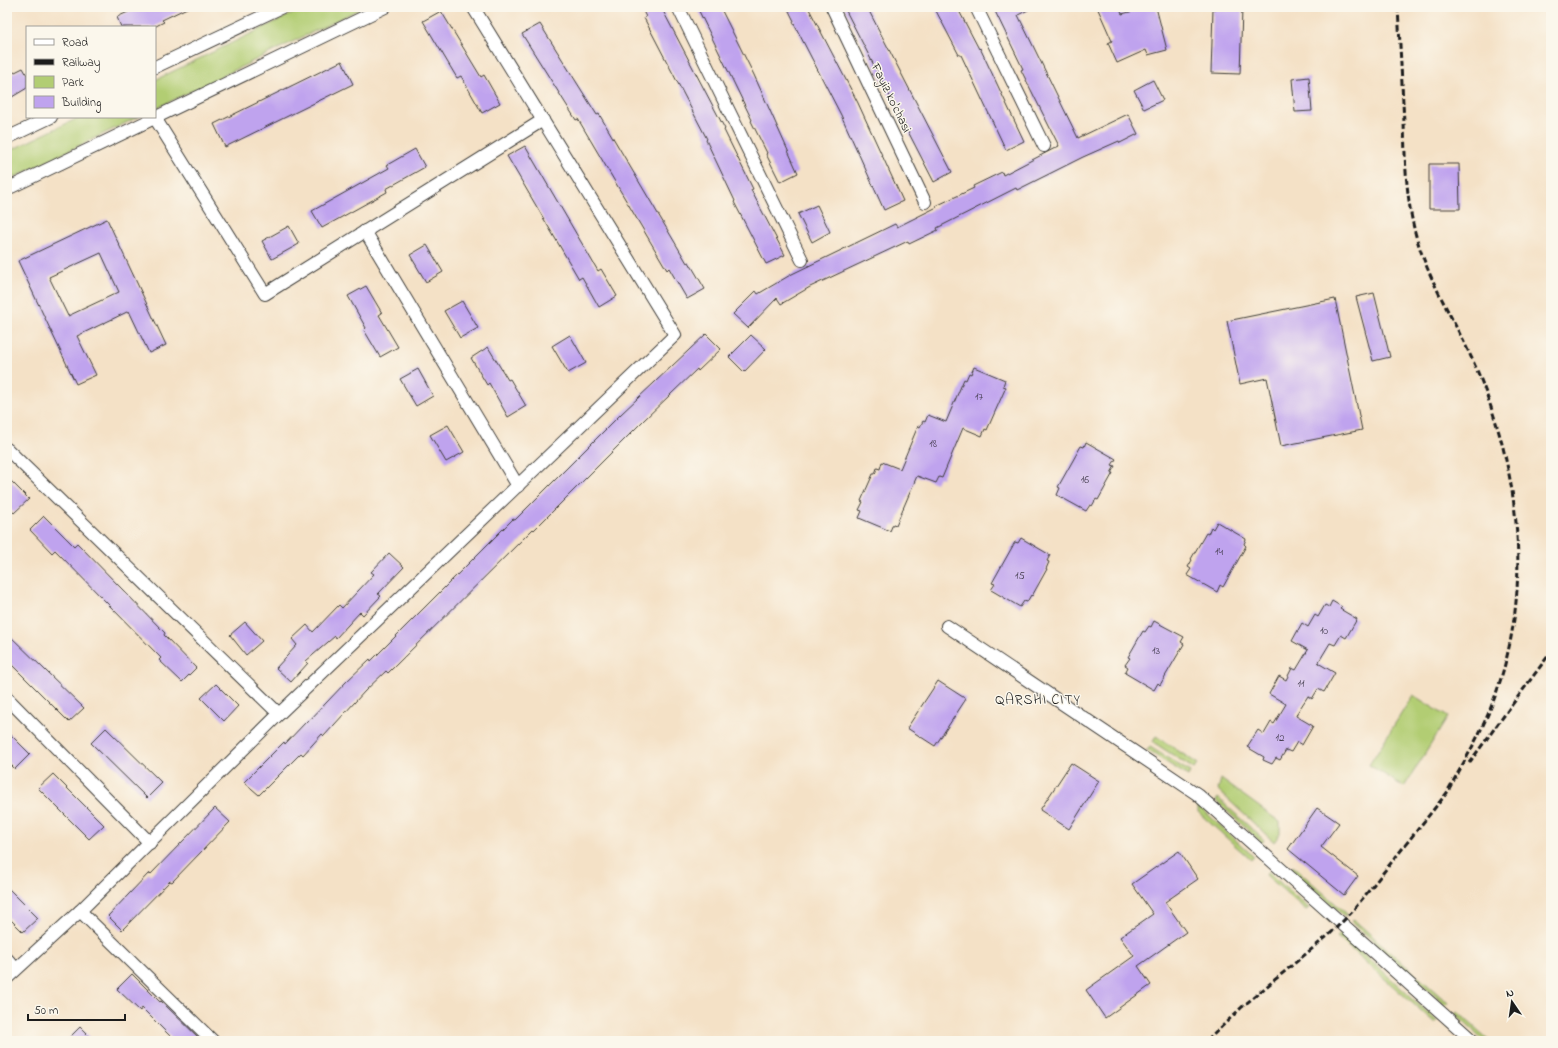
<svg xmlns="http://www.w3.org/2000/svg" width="1558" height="1048" font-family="'Indie Flower',sans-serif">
	<rect width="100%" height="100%" fill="#fbf7ec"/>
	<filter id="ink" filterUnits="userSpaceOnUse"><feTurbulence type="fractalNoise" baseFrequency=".025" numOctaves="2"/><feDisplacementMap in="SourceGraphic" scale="8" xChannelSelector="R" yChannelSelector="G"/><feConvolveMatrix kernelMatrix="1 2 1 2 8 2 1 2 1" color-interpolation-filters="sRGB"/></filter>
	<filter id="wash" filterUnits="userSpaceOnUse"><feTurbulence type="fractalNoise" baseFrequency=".012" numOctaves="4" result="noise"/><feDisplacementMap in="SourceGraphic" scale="16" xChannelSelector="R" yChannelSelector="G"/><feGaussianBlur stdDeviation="0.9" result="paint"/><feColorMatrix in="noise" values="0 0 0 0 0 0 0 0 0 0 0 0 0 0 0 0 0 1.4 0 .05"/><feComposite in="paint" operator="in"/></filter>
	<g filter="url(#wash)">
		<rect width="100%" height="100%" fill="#f4e1c6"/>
		<!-- green -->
		<g fill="#b2cd73" stroke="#677448">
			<polygon points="306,7 364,7 155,109 155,80"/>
			<polygon points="80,117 138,117 7,181 7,152"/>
			<polygon points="1413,695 1448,717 1404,787 1369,765"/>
			<polygon points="1156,736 1198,764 1194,769 1153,742"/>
			<polygon points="1150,747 1190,772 1188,776 1147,750"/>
			<polygon points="1221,779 1280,822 1280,834 1274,842 1218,790"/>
			<polygon points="1218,798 1264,840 1262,843 1216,801"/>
			<polygon points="1198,805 1254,857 1251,860 1198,812"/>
			<polygon points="1293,866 1347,914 1345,917 1291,869"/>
			<polygon points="1268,872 1309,908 1306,910 1266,875"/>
			<polygon points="1353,919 1448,1003 1446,1006 1351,921"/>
			<polygon points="1341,933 1437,1021 1435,1023 1337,937"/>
			<polygon points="1458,1012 1490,1041 1485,1041 1455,1014"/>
		</g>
		<g id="blocks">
			<!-- building -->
			<g fill="#bfa3ee" fill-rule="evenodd">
				<polygon points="139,7 189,7 162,20 164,22 154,27 121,27 117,17"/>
				<polygon points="641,7 661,7 725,129 724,130 753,189 751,190 785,255 766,264 734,202 735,201 706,140 707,139 644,18 646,17"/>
				<polygon points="697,7 720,7 754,75 798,173 780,182 766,154 767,153 751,121 752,120"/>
				<polygon points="787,7 808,7 858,103 903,201 884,210 841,115 793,22 794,21"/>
				<polygon points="844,7 867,7 952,172 934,182"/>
				<polygon points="934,7 957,7 979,49 980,48 1024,141 1006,150 961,55 959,55"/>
				<polygon points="993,7 1034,7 1018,15 1078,138 1128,114 1138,134 1120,143 1119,141 1083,157 1017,190 1016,188 937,228 938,230 909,244 908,241 810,287 781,304 777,298 748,328 733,314 756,291 758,294 792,274 895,224 897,227 937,207 936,206 974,188 973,186 1002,172 1003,175 1059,146 1021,70 1023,69"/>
				<polygon points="1097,7 1119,7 1122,14 1149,7 1156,7 1167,50 1148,55 1146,50 1117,63 1108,43 1112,41"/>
				<polygon points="1213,9 1242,9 1240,74 1211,73"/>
				<polygon points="441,11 481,77 484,75 500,103 482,113 461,76 457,78 423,21"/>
				<polygon points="540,24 597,115 599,114 687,263 689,262 705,289 687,299 669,268 667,270 578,119 576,120 522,34"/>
				<polygon points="342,61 353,84 225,147 214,124"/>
				<polygon points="23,68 27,75 27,88 7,100 7,76"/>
				<polygon points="1309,77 1312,111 1295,112 1292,79"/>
				<polygon points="1153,80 1163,100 1144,109 1134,90"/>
				<polygon points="525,146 598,271 601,269 617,296 599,307 582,277 579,279 507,156"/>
				<polygon points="415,149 425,167 386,189 387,192 322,228 312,211 389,168 387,165"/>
				<polygon points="1429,164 1459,164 1460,209 1429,209"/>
				<polygon points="817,205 830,232 812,242 798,214"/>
				<path d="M107,219L166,345L149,353L129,311L77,336L96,375L76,384L18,261ZM101,253L119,292L68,316L49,277Z"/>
				<polygon points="289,226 299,244 272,259 262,241"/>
				<polygon points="427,245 443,272 426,282 410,255"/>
				<polygon points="366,286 382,313 379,315 398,347 380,357 364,330 366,328 348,296"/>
				<polygon points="1374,293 1390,357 1373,361 1356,297"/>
				<polygon points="1335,299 1362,430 1281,446 1267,378 1240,384 1227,321"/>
				<polygon points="462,301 478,328 460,338 444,311"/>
				<polygon points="706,334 721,349 698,371 697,369 644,420 534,530 533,529 388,673 386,671 365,691 324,736 322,734 303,755 301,753 259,795 244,782 284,742 285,744 306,722 307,723 346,682 370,659 371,661 513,519 515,520 621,414"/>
				<polygon points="570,335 586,363 568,373 552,346"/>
				<polygon points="751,335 766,349 744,372 729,357"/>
				<polygon points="488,347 508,380 510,379 526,406 508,417 489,383 487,385 471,358"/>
				<polygon points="974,367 1005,380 1003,386 1006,387 987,430 985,429 982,436 963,428 942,478 939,477 936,483 917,476 896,525 893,524 890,531 859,518 862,511 859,510 863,502 861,501 873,474 875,474 877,468 880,469 882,462 900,469 918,426 920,427 923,421 925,422 928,415 946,422 964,379 966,380 969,373 971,374"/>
				<polygon points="418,369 433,396 416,406 400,379"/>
				<polygon points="448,425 464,452 446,462 430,435"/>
				<polygon points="1086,442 1116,459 1112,465 1115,466 1111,473 1113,473 1098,500 1096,499 1092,506 1090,505 1086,511 1057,495 1060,488 1058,487 1081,446 1084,447"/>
				<polygon points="7,477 29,499 14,513 7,506"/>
				<polygon points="44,516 74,546 77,543 165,633 164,635 196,668 182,682 159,660 161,658 55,550 52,553 30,530"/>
				<polygon points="1217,522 1246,539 1244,544 1246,546 1223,587 1220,585 1217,592 1187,575 1191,569 1188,567 1192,560 1191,559 1206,533 1208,534 1211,527 1213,529"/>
				<polygon points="1021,538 1050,555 1047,561 1049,562 1046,569 1047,569 1032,596 1031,595 1027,602 1024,601 1020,607 991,590 995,584 992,583 1015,542 1018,543"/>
				<polygon points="389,553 404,567 378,594 381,596 363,615 360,612 336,638 335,636 306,661 308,663 291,682 276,668 297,645 292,639 307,625 313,632 339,605 342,608 374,574 371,572"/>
				<polygon points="1332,601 1342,607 1340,609 1357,619 1346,638 1341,635 1335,645 1330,643 1318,663 1335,673 1324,692 1318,689 1312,699 1308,696 1297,713 1296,716 1313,726 1302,745 1297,742 1291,752 1286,750 1280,760 1276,758 1272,764 1263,760 1264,757 1247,747 1258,730 1264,734 1271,722 1274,724 1286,704 1269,694 1279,676 1286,680 1292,668 1296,670 1308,650 1292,641 1302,623 1308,627 1315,615 1318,617 1325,605 1329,607"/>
				<polygon points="1154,621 1184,637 1181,642 1184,644 1160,685 1158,683 1154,690 1125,673 1128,667 1125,665 1130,658 1128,657 1143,631 1145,632 1149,626 1151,627"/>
				<polygon points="245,622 262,641 246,655 230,635"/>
				<polygon points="7,633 84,708 69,722 7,660"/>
				<polygon points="938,681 966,699 935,746 907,728"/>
				<polygon points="216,684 238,706 224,721 201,698"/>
				<polygon points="106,728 162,783 147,798 91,743"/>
				<polygon points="7,731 30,754 15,769 7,761"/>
				<polygon points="1071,763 1099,781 1069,829 1040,810"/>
				<polygon points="53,774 104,825 89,839 38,788"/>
				<polygon points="215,808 230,822 172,882 170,881 122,930 108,916 149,873 150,875"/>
				<polygon points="1317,808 1339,823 1321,847 1358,876 1344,895 1288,849"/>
				<polygon points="1179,851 1198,879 1165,902 1186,932 1138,966 1151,985 1105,1018 1086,990 1134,956 1120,937 1153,914 1132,884"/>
				<polygon points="7,887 38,918 23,932 7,916"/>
				<polygon points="132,974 160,1002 161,1001 202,1041 175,1041 142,1008 140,1011 117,989"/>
				<polygon points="80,1027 94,1041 66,1041"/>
			</g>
		</g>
	</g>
	<g filter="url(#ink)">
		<use href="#blocks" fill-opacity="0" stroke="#3c3a36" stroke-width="1"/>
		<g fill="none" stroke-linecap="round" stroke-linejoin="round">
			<defs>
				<g id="minor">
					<polyline points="678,7 802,260"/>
					<polyline points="832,7 925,202"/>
					<polyline points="976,7 1044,146"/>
					<polyline points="155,67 282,7"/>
					<polyline points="155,118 265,294 543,120"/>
					<polyline points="7,138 51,117"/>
					<polyline points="7,189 385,7"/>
					<polyline points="365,231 518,486"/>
					<polyline points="7,449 279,714"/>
					<polyline points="947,626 1197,794 1473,1041"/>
					<polyline points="7,698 150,843"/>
					<polyline points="80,911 213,1041"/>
					<polyline points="7,959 16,969"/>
					<polyline points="7,978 80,911 279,714 675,335 473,7"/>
				</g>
			</defs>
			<!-- minor casing -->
			<use href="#minor" stroke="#3c3a36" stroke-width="14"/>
			<!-- minor -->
			<use href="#minor" stroke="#fff" stroke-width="12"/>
			<!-- rail -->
			<g stroke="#1c1c1c" stroke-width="3" stroke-dasharray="6 3" stroke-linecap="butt">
				<path d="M1398,7C1400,45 1402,84 1404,122C1405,161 1406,199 1416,236C1430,286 1460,328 1479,375C1523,483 1534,602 1489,712C1477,740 1462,766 1447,792"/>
				<polyline points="1469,763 1551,652"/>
				<polyline points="1207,1041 1242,1007 1331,933 1351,913 1450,789"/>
			</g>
		</g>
	</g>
	<g text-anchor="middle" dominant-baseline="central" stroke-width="3" stroke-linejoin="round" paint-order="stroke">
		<!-- number labels -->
		<g font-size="11" fill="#453e50">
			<text x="979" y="397">17</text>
			<text x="933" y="444">18</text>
			<text x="1085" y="480">16</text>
			<text x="1219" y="552">14</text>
			<text x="1020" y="576">15</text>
			<text x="1324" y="631">10</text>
			<text x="1156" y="651">13</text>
			<text x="1301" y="684">11</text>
			<text x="1280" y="738">12</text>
		</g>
		<!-- street labels -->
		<g font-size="13" fill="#1c1c1c" stroke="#fbf7ec">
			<text transform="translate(891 98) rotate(64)">Fayiz ko'chasi</text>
		</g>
		<!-- neighbourhood labels -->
		<g font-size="14" letter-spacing="1" fill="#1c1c1c" stroke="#fbf7ec">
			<text x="1038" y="700">QARSHI CITY</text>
		</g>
	</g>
	<!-- margin -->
	<rect width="1558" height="1048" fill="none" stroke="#fbf7ec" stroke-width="24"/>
	<!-- legend -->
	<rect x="26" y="26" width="130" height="92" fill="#fbf7ec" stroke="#a29f99"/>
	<rect x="34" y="39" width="20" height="6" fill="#ffffff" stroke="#a29f99"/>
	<text x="62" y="46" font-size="12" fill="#1c1c1c">Road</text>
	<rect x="34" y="59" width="20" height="6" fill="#1c1c1c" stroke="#a29f99"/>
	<text x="62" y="66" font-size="12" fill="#1c1c1c">Railway</text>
	<rect x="34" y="76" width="20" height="12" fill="#b2cd73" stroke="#a29f99"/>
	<text x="62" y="86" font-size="12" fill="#1c1c1c">Park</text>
	<rect x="34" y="96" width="20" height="12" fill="#bfa3ee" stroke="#a29f99"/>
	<text x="62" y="106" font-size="12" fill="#1c1c1c">Building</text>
	<!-- north arrow -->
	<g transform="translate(1512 1002) rotate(347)" stroke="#fbf7ec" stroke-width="3" paint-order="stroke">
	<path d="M0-3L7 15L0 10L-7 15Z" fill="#1c1c1c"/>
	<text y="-6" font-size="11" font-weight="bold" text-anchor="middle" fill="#1c1c1c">N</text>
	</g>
	<!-- scale -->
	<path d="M28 1014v6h97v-6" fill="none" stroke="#1c1c1c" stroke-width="2"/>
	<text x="34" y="1014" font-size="12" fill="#1c1c1c" stroke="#fbf7ec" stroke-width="3" paint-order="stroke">50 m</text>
</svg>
